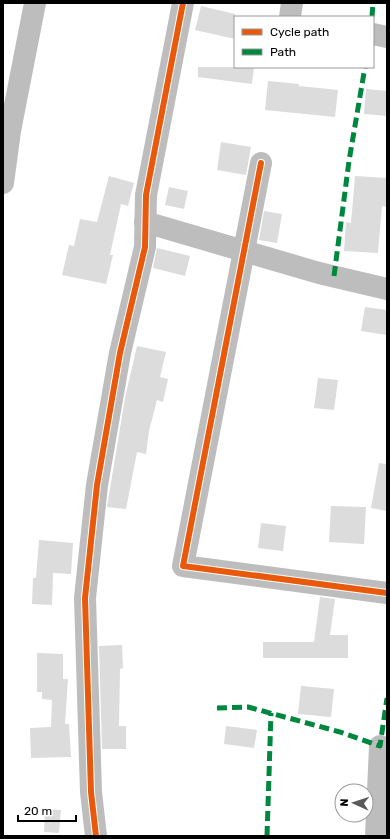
<svg xmlns="http://www.w3.org/2000/svg" width="390" height="839" font-family="Rubik,sans-serif">
	<rect width="100%" height="100%" fill="#fff"/>
	<!-- building -->
	<g fill="#dcdcdc">
		<polygon points="201,6 235,14 235,39 195,30"/>
		<polygon points="198,67 254,67 252,84 198,77"/>
		<polygon points="268,81 299,84 299,86 338,90 335,117 265,110"/>
		<polygon points="366,89 387,91 387,116 364,114"/>
		<polygon points="221,142 251,147 246,175 217,170"/>
		<polygon points="109,176 134,183 128,206 121,204 110,255 113,255 106,284 62,275 69,245 74,246 80,219 97,222"/>
		<polygon points="355,176 387,178 387,207 382,206 378,253 344,251 346,222 351,223"/>
		<polygon points="169,187 188,191 184,209 165,205"/>
		<polygon points="264,211 282,214 277,243 259,240"/>
		<polygon points="157,248 190,256 185,276 153,268"/>
		<polygon points="365,307 387,310 387,335 361,331"/>
		<polygon points="137,346 166,352 160,377 168,379 163,402 157,400 149,431 146,454 137,452 126,509 107,507 125,398"/>
		<polygon points="318,378 338,380 334,410 314,408"/>
		<polygon points="379,463 387,464 387,511 371,508"/>
		<polygon points="331,506 366,507 364,544 329,542"/>
		<polygon points="261,523 286,526 283,551 258,548"/>
		<polygon points="39,540 73,543 71,574 53,573 52,605 32,604 33,578 36,578"/>
		<polygon points="320,597 335,599 330,635 348,635 348,658 263,658 263,642 314,642"/>
		<polygon points="122,645 123,668 120,669 119,726 126,726 126,749 102,749 99,646"/>
		<polygon points="37,653 63,654 63,679 68,679 65,724 69,724 71,757 31,758 30,728 51,727 52,700 42,699 42,692 37,692"/>
		<polygon points="301,686 334,689 331,717 298,714"/>
		<polygon points="226,726 257,730 254,748 224,744"/>
		<polygon points="45,809 61,810 59,833 44,832"/>
	</g>
	<g fill="none" stroke-linecap="round" stroke-linejoin="round">
		<!-- minor -->
		<g stroke="#bdbdbd" stroke-width="22">
			<polyline points="290,17 292,3"/>
			<polyline points="373,34 387,37"/>
			<polyline points="261,163 183,566 387,593"/>
			<polyline points="3,183 10,131 35,3"/>
			<polyline points="145,222 319,273 387,289"/>
			<polyline points="96,836 91,792 85,598 97,485 120,353 145,247 146,195 183,3"/>
			<polyline points="376,836 380,746 387,749"/>
		</g>
		<!-- quiet -->
		<g stroke="#00873e" stroke-width="5" stroke-dasharray="10 5" stroke-linecap="butt">
			<polyline points="372,17 373,3"/>
			<polyline points="334,276 349,161 365,67"/>
			<polyline points="217,708 248,707 340,732 380,746 387,698"/>
			<polyline points="267,836 271,713"/>
		</g>
		<defs>
			<g id="cycleway">
				<polyline points="261,163 183,566 387,593"/>
				<polyline points="96,836 91,792 85,598 97,485 120,353 145,247 146,195 183,3"/>
			</g>
		</defs>
		<!-- cycleway casing -->
		<use href="#cycleway" stroke="#fff" stroke-width="8"/>
		<!-- cycleway -->
		<use href="#cycleway" stroke="#e8590c" stroke-width="6"/>
	</g>
	<!-- border -->
	<rect width="390" height="839" fill="none" stroke="#000000" stroke-width="8"/>
	<!-- legend -->
	<rect x="234" y="16" width="140" height="52" fill="#ffffff" stroke="#999999"/>
	<rect x="242" y="29" width="20" height="6" fill="#e8590c" stroke="#999999"/>
	<text x="270" y="36" font-size="12" fill="#000000">Cycle path</text>
	<rect x="242" y="49" width="20" height="6" fill="#00873e" stroke="#999999"/>
	<text x="270" y="56" font-size="12" fill="#000000">Path</text>
	<!-- north arrow -->
	<g transform="translate(354 803) rotate(273)"><circle r="19" fill="#ffffff" stroke="#999999"/>
	<path d="M0-3L7 15L0 10L-7 15Z" fill="#595959"/>
	<text y="-6" font-size="11" font-weight="bold" text-anchor="middle" fill="#000000">N</text>
	</g>
	<!-- scale -->
	<path d="M18 815v6h58v-6" fill="none" stroke="#000000" stroke-width="2"/>
	<text x="24" y="815" font-size="12" fill="#000000" stroke="#ffffff" stroke-width="3" paint-order="stroke">20 m</text>
</svg>
